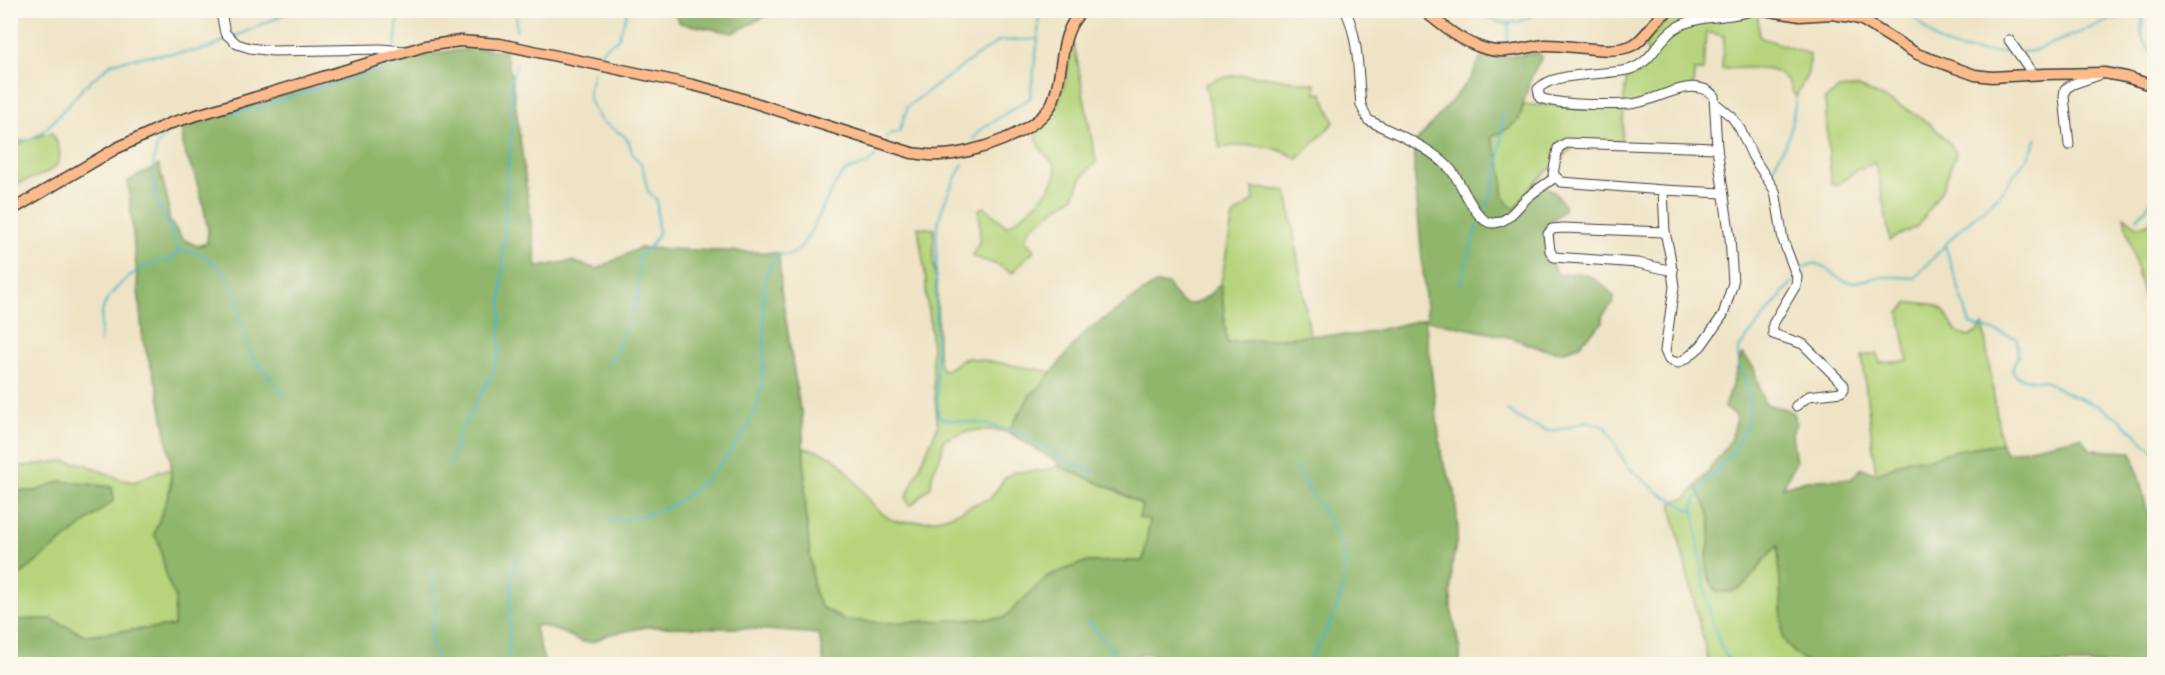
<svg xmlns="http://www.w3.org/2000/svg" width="2165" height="675" font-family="'IM FELL DW Pica',serif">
	<rect width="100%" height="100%" fill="#fbf7ec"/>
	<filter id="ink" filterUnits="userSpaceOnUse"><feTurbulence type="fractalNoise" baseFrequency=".0167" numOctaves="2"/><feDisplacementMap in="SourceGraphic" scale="12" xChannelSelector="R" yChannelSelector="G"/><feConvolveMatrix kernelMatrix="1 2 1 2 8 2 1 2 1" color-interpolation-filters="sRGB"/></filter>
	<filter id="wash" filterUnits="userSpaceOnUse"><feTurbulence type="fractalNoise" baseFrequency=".008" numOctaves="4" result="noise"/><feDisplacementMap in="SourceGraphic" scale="24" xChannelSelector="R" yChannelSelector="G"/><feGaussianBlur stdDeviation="1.35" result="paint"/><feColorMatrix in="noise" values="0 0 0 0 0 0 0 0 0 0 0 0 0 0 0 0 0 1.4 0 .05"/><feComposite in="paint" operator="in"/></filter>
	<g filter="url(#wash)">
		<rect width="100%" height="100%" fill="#eee3c4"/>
		<!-- green -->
		<g fill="#b5d47c" stroke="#68784c" stroke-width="1.5">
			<path d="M1728,10L1758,15L1759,37L1810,54L1808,73L1796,97C1792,92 1790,85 1787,80C1773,63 1741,69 1722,69L1724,36L1706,32L1703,71H1694L1693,89L1688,92L1648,104L1624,106L1622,141L1574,147L1532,185L1515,209L1508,205L1503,196L1491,137L1519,119L1524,105L1623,106L1627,74L1640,69L1652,60L1644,45L1671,16L1687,11Z"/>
			<path d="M1074,44L1096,162L1082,177L1074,196L1030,228L1025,240L1034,250L1012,273L1000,266L972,256L980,240L979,209L985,207L1007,227C1021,216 1068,183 1053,163C1044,152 1036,148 1036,132C1068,102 1062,82 1074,44Z"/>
			<path d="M1240,75L1262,76L1315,84L1316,94L1322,93L1334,122L1298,159C1275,144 1247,143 1220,148L1205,84L1220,78Z"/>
			<path d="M1859,87C1895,103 1935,118 1956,153L1942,190L1918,226L1890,240L1877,168L1874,163L1859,169L1836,186L1831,183L1825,99L1839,89Z"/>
			<path d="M52,133C76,173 39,174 11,186V147C25,142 38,134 52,133Z"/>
			<polygon points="1253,188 1287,191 1310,336 1227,343 1221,283 1233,216 1254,200"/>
			<polygon points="2124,216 2137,226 2146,224 2154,218 2154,340"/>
			<path d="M918,227L934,229L933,260L937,285L938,355L940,366L943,370C957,368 956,358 970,358L1052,372L1041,386L1031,394L1008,432C987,427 962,430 943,441L942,452L932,475L931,486L913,504L909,505L906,498L938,426L934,388L930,318L926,298V280Z"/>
			<path d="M1909,303C1916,304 1927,302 1934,305C1953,311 1946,332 1969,337L1977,332L1983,325L2001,443L1957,450L1923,460L1910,459L1876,474L1862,356L1877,353L1880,363L1908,361L1899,313Z"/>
			<path d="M804,448C815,450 825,452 835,459C854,472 875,521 901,522C918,522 941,520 956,513C968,508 977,501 990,499L1005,478L1014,472L1042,471L1058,466L1111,488L1143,505L1150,518L1143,561L1085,562L1048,576L1004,618L888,623L844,620L821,607L814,591L806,517Z"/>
			<polygon points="64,461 85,464 122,480 134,482 159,471 171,470 169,494 154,534 159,543 168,582 175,596 174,626 85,635 51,619 11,620 11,582 114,500 112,487 61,481 36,491 11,491 10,470 15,467"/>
			<path d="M1696,487C1701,497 1708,506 1710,518C1715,546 1695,563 1717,592L1755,573L1769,553L1778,545L1783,639L1807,662L1806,664H1709L1672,510V501L1687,498Z"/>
		</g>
		<!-- forest -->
		<g fill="#90b66c" stroke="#566944" stroke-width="1.5">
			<polygon points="674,10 776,10 776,11 733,33 680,23 674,14"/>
			<path d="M475,48L505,52L512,78L537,267L572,261L597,269L639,248L779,253L781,289L800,409L802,411L806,517L814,591L821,607L844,620L888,623L1004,618L1048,576L1085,562L1143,561L1150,519L1139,518L1142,505L1111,488L1058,466L1059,463L1008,432L1031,394L1041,386L1077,341L1090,328L1155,284H1168C1184,316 1201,305 1221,283L1227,343L1315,335H1357L1425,319L1442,459L1455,491L1458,532L1452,565L1451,608L1460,651V664H1159L1156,657C1137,647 1136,661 1118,664H824L819,634L741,628L646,627L607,635L593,642H582L566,634L540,625L536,626L535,629L545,664H11L10,620L51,619L85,635L174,626L175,596L168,582L159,543L154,534L171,488V463L158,389L143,341L128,181L159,165L168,202L169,220L183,239L197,246L207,243L208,231L204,208L195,176L184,151L181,126L203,118L436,53Z"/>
			<path d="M1483,53L1502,57L1538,53L1542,57L1531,77L1519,119L1509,128L1491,137C1495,148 1500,158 1502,170C1504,185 1499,201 1515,209L1526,192L1536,182C1550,188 1558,193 1565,207C1561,216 1554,217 1548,224C1539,235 1550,266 1559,275C1581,272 1582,271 1600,283C1606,288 1610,291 1614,297L1613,303L1602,316L1603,322L1577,347L1561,352L1542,349L1512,338L1427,320L1414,166L1416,142L1471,78Z"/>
			<path d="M1743,354L1754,368L1764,403C1774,408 1785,407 1794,413L1796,422L1792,434L1796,462L1783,487L1807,480L1851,479L1862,468L1876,474L1910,459L1923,460L1957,450L2001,443L2006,453L2081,437L2091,450L2132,452L2149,516H2154V647L2142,649L2141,664H1806L1807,662L1795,654L1783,639L1778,546C1756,562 1750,597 1717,592C1695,563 1715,546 1710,518C1708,506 1701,497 1696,487C1709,468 1740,439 1735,414L1725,408L1741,356Z"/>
			<polygon points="60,481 112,487 114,500 11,582 11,491 36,491"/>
		</g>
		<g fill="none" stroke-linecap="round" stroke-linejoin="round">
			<!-- stream -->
			<g stroke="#4bb8c6" stroke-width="2">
				<polyline points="761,10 778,13 790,10"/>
				<path d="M1474,10C1498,25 1516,30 1539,10"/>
				<path d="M1908,10C1917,19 1925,30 1935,38C1952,54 1993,52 2015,52"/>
				<polyline points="516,31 517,10"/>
				<polyline points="234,37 287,13 305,10"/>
				<polyline points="1507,44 1509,24"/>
				<polyline points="395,46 399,10"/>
				<path d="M2020,52L2033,51L2123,15L2140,10C2145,19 2140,28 2142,37C2144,44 2150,49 2154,55"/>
				<polyline points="601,54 603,49 618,39 628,10"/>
				<polyline points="594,72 589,90 589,100 601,121 623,135 629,142 632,153 642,165 648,191 657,200 658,233 652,244 638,257 638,296 617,349 609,363"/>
				<polyline points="886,137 892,133 899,132 908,106 975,57 999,41 1038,39"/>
				<polyline points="973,139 980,130 1030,98 1038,39 1039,10"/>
				<polyline points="10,141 28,140 38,135 51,124 84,87 112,63 146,56 196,51 212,47 228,39"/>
				<path d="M963,164C952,184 940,207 937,230L935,325L938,416L943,419L986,424L1024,435L1056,455L1094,473"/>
				<polyline points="1773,168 1789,137 1796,99"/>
				<path d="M1483,213C1499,181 1502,149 1502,114"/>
				<polyline points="2137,219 2154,198"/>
				<polyline points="1945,245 1970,324 2017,338 2018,356 2012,370 2015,375 2025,379 2045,381 2069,394 2101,407 2118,418 2154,451"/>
				<polyline points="178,250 194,252 207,257 227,276 233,289 251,357 269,376 284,395"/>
				<path d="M1800,271C1820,252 1828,276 1845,281C1857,285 1870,277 1882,277C1893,276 1904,278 1915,278L1959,230L1998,196L2029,155L2037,138"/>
				<polyline points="1460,285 1477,225"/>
				<path d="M100,342C101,311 100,302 124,281C131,275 139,268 148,265C159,261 169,264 177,253C179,237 167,225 161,211C153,195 151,171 155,153C157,142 165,133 175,129C201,116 231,115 259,107C306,93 352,76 400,64"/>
				<polyline points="1507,410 1525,422 1548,431 1567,428 1585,421 1606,427 1627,466 1659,493 1694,512"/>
				<polyline points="450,466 460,432 492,374 499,352 507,180 512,129 511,83 516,63"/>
				<path d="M1295,466C1307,490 1324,510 1336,534C1360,578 1329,627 1307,664"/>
				<path d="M609,521C629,518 652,514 671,505C705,488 750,435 759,398C763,383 763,367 764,352C766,330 760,293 766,274C769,267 774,261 779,255C783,254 789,255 792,254C809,247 827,191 842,175C849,167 859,168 867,164C871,162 874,157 877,154"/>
				<polyline points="432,572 435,614 430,642 436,654 437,664"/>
				<polyline points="1088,621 1124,664"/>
				<polyline points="508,664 512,574 519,550"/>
				<path d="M1733,664C1706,639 1700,549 1694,512L1695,500L1706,483L1733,451L1746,427L1749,415L1746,382L1738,363V349L1792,282"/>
			</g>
		</g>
	</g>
	<g filter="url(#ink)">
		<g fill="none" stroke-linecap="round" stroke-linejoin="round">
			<defs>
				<g id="minor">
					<polyline points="226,10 222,18 225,33 237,44 250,48 273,51 381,49 405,51"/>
					<path d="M1345,10C1359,36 1358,76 1361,105L1368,120C1395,134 1430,146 1451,170C1462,183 1476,223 1492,223C1508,223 1517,207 1528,197C1536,190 1546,184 1554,178"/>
					<polyline points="2009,40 2033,74"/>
					<polyline points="1715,103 1732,117 1740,129 1753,157 1775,191 1783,240 1797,277 1796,285 1773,324 1773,334 1803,344 1844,385 1844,389 1841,392 1809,396 1796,406"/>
					<polyline points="2069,145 2064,96 2065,89 2073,84 2099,75"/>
					<polyline points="1717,148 1566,143 1558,148 1553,174 1561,182 1663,190 1723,193"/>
					<path d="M1663,190L1665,232L1670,255L1674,287L1665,351L1669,360L1678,363L1687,358L1701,346L1723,315L1733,283L1730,238L1717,148L1714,96C1693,73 1655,103 1630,104C1604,105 1564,106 1540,98L1538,89C1554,71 1607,76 1631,69C1652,62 1657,41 1674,29C1696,14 1729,19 1754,10"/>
					<polyline points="1665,232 1563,228 1552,229 1548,234 1550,251 1554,257 1638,263 1673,271"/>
				</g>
				<g id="major">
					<path d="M1423,10C1443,26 1461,42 1486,49C1506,55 1525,47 1545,45C1569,44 1612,56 1633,45C1648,37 1653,18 1670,10"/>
					<polyline points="1764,10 1800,16 1832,14 1851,17 1862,20 1917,54 1975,75 1992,77 2045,74 2104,73 2126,77 2154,86"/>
					<path d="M10,211L117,148L171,123L425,46L460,41L500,44L693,85L724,93L912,153C922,154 931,156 940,155C971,155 1040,132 1053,101C1065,71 1057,33 1083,10"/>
				</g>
			</defs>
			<!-- minor casing -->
			<use href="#minor" stroke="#3c3a35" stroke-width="11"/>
			<!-- major casing -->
			<use href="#major" stroke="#3c3a35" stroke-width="13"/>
			<!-- minor -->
			<use href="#minor" stroke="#fff" stroke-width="9"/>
			<!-- major -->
			<use href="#major" stroke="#fbbb8c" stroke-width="10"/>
		</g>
	</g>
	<!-- margin -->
	<rect width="2165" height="675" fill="none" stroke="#fbf7ec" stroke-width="36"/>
</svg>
